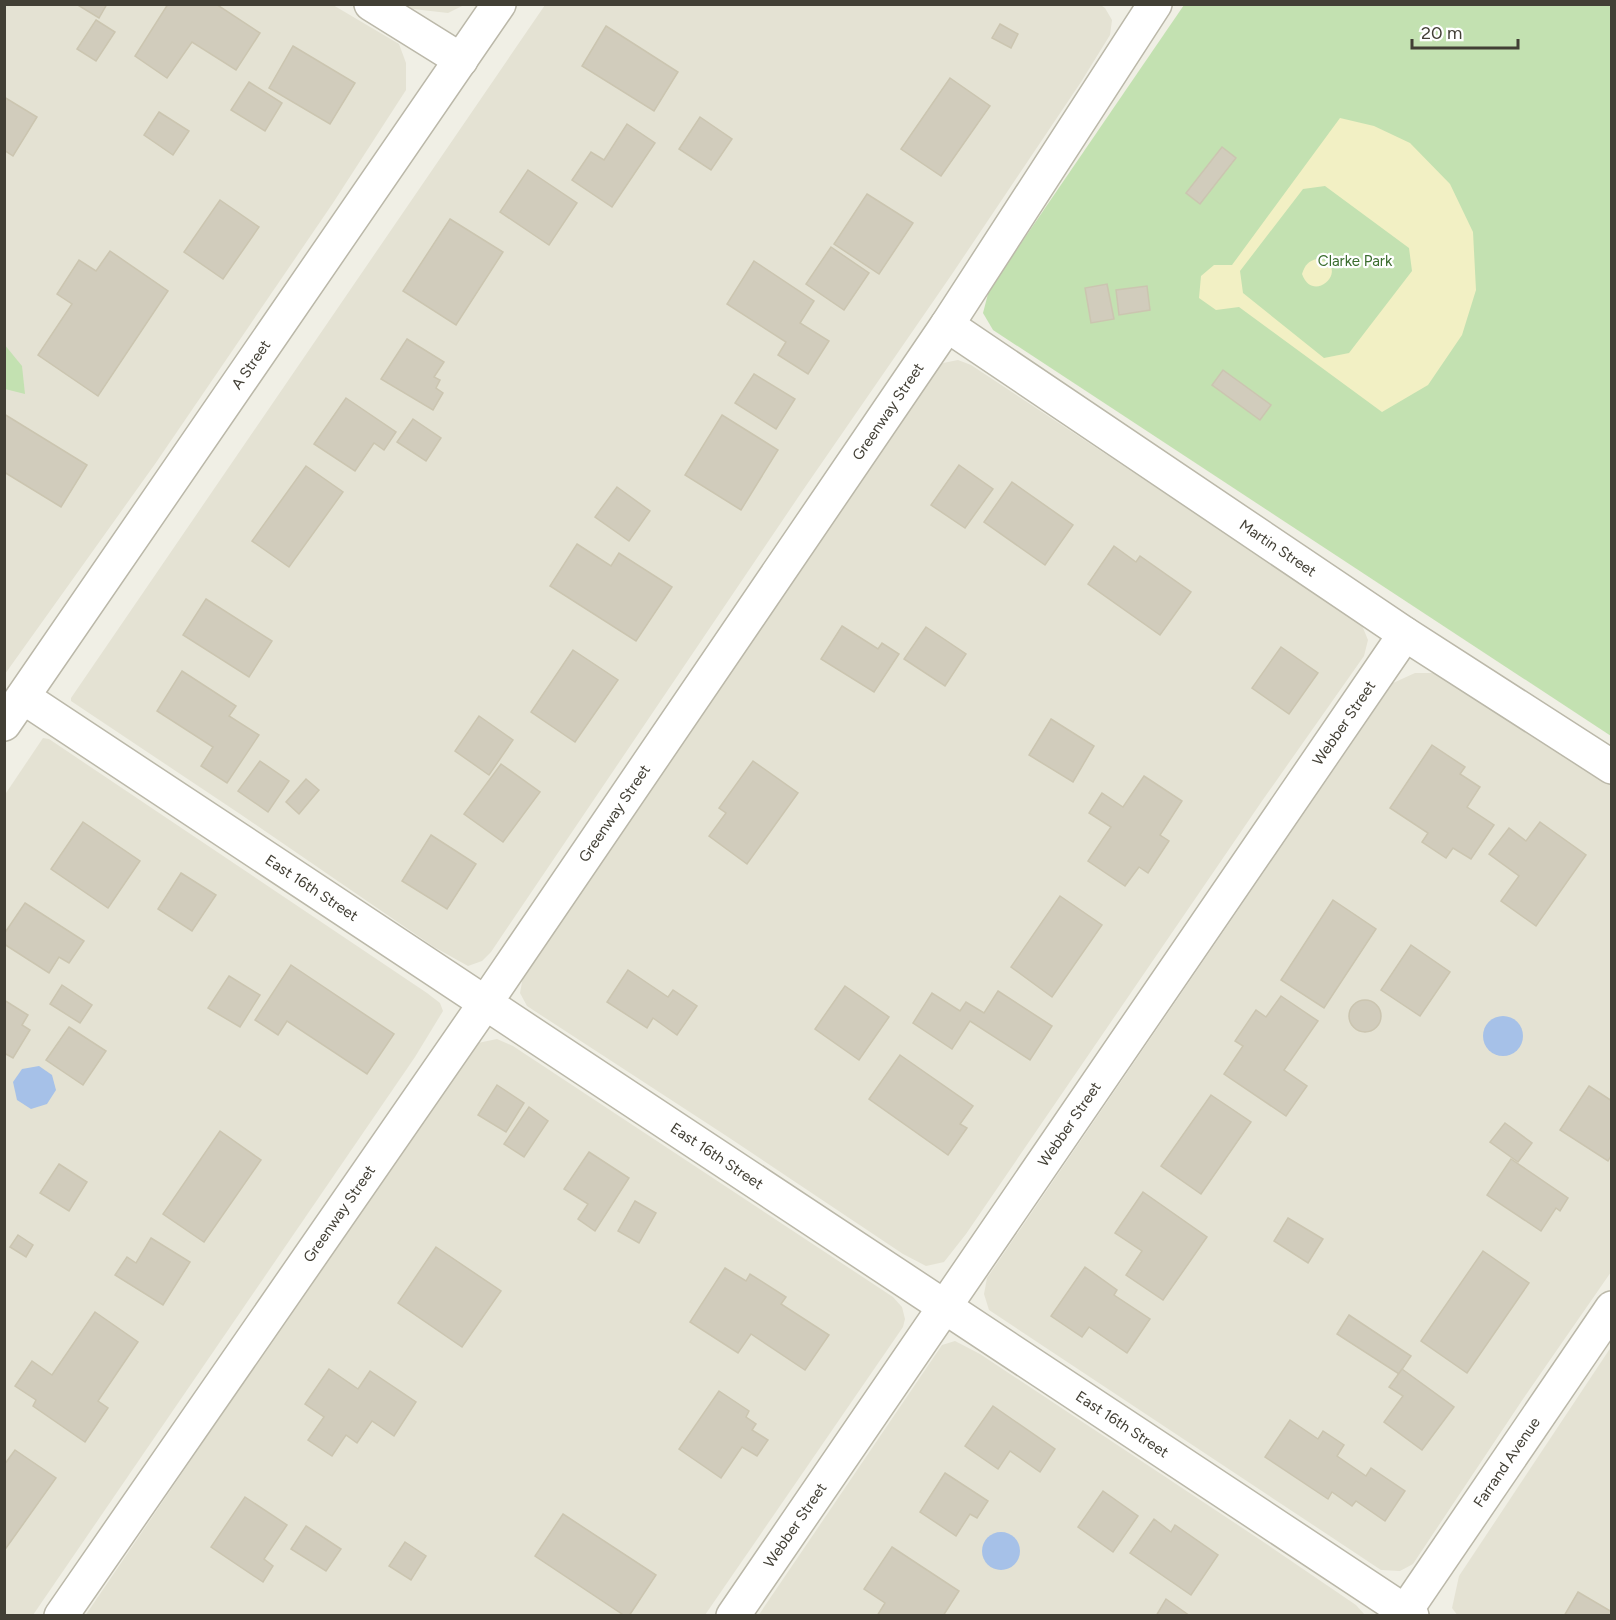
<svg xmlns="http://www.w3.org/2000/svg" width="1616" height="1620" font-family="Figtree,sans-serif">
	<rect width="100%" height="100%" fill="#f0efe5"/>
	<!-- residential -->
	<g fill="#e4e2d3">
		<polygon points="1099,4 1105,8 1112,20 1110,35 1081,82 950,277 801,493 491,952 482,961 468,966 434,947 243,816 71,701 71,698 545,5"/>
		<polygon points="5,5 333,5 399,44 406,63 406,90 333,203 155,464 5,674"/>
		<polygon points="407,5 464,5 448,13 413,9"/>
		<polygon points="958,360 971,365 1361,623 1368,640 1364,656 1262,801 966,1234 944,1262 926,1266 903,1254 725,1135 527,1006 520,993 524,971 932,375 943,363"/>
		<polygon points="1415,673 1445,673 1502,714 1611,785 1611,1272 1523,1399 1413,1564 1400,1571 1381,1570 989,1310 984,1294 987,1278 1393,683"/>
		<polygon points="43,738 49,739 427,993 440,1003 443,1011 415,1057 33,1615 5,1616 4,796"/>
		<polygon points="497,1039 513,1046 893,1297 902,1307 905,1319 903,1327 705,1615 85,1616 473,1044"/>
		<polygon points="955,1341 980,1354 1259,1539 1356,1605 1365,1615 758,1616 942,1345"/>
		<polygon points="1611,1347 1611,1615 1458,1616 1452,1608 1459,1576"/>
	</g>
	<!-- green -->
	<g fill="#c3e1b1">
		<polygon points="1184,5 1611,5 1611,736 993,330 983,313 989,290"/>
		<polygon points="4,344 22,366 25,394 5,389"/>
	</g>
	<!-- sand -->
	<g fill="#f2f0c4" fill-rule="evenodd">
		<path d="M1340,118L1374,126L1410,143L1450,184L1473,232L1476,290L1462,335L1428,385L1382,412L1239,307L1216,310L1199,298L1201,276L1214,265H1232ZM1325,186L1409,248L1412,271L1349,353L1324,358L1243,293L1240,271L1303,189Z"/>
		<path d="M1317,259C1353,265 1314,307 1302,274C1305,265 1308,261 1317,259Z"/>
	</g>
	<!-- water -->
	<g fill="#a6c1e8">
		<circle cx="1503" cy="1036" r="20"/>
		<polygon points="39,1066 52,1075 56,1090 47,1104 31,1109 17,1100 13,1082 22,1069"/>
		<circle cx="1001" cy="1551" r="19"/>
	</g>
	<!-- building -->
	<g fill="#d1ccbc" stroke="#cbc5b0" stroke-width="1.5">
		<polygon points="76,4 107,4 99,18"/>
		<polygon points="168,4 216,4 260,33 236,70 192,42 167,78 135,56"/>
		<polygon points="96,20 115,32 96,61 77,49"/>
		<polygon points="1000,24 1018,34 1011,48 992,38"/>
		<polygon points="606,26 678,72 654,111 582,66"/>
		<polygon points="293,46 355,83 330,124 269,88"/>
		<polygon points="950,78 990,106 941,176 901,149"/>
		<polygon points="249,82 282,103 265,131 231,110"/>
		<polygon points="4,97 37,117 13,156 4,150"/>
		<polygon points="159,112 189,131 173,155 144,135"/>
		<polygon points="700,117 732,139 711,170 679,149"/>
		<polygon points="627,124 655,143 612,207 572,180 591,152 604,160"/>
		<polygon points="1222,147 1236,158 1200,204 1186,193"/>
		<polygon points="528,170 577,203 549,245 500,212"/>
		<polygon points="867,194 913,223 879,274 834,244"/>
		<polygon points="220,200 259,227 223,279 184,252"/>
		<polygon points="450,219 503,252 456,325 403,291"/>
		<polygon points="831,247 869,273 844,310 806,284"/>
		<polygon points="110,251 168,291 98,396 38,355 72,304 57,294 79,260 96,271"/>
		<polygon points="754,261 814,301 800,323 829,341 808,374 778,355 786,342 727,304"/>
		<polygon points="1107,284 1114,319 1091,323 1085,288"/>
		<polygon points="1147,286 1150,310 1119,315 1116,290"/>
		<polygon points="407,339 444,362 434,377 440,380 436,388 443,393 433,410 381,379"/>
		<polygon points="1223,370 1271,405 1260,420 1212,385"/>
		<polygon points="754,374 795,399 776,429 735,403"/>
		<polygon points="346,398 396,432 384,450 374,443 355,471 314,444"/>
		<polygon points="4,414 87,465 61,507 4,472"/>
		<polygon points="722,415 778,450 741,510 685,475"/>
		<polygon points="413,419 441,438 426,461 397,442"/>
		<polygon points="959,465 993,489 965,528 931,505"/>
		<polygon points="306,466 343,492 289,567 252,541"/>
		<polygon points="1012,482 1073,525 1045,565 984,522"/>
		<polygon points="617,487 650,511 629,541 595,517"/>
		<polygon points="577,544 611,566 619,553 672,587 636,641 550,586"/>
		<polygon points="1114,546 1136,562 1140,556 1191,592 1160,635 1088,584"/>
		<polygon points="206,599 272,641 249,677 183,635"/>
		<polygon points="842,626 878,649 882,643 899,654 874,692 821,659"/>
		<polygon points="926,627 966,654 945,686 904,659"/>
		<polygon points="1281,647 1318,673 1289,714 1252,688"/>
		<polygon points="573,650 618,680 575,742 531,712"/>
		<polygon points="182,671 236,706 229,716 259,735 227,783 201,766 213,747 157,711"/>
		<polygon points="479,716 513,740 489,775 455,751"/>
		<polygon points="1051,719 1094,746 1073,782 1029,755"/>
		<polygon points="1432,745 1465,767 1460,774 1480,787 1467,807 1494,825 1471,859 1453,848 1446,858 1422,842 1428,833 1390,808"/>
		<polygon points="260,761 289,781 268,812 238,791"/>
		<polygon points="753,761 798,793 747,864 709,836 726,813 719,808"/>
		<polygon points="501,764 540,792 503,842 464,814"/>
		<polygon points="1144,776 1182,801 1160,835 1169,841 1148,873 1139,867 1125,886 1088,861 1111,827 1089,813 1102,793 1123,807"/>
		<polygon points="306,779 319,790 299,814 286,802"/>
		<polygon points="83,822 140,861 108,908 51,869"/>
		<polygon points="1540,822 1586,855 1536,926 1501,901 1519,876 1489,854 1509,828 1526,841"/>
		<polygon points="431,835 476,864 447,909 402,881"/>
		<polygon points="181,873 216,895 192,931 158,909"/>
		<polygon points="1060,896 1102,925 1052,997 1011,967"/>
		<polygon points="1333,900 1376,929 1324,1008 1281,980"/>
		<polygon points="25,903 84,941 69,963 59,957 49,973 4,944 4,934"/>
		<polygon points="1411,945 1450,972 1420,1016 1381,990"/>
		<polygon points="291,965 394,1034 367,1074 287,1021 278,1035 255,1020"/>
		<polygon points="628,970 668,997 673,990 697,1006 677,1035 653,1018 647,1028 607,1002"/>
		<polygon points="229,976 260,995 240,1027 208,1008"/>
		<polygon points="62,985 92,1005 80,1023 50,1004"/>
		<polygon points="845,986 889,1017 859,1060 815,1029"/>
		<polygon points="998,991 1052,1026 1030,1060 970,1021 952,1049 913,1023 932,993 960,1011 966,1002 984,1013"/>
		<polygon points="1281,996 1318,1021 1284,1070 1307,1086 1286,1116 1224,1074 1243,1046 1235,1041 1256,1010 1266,1017"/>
		<circle cx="1365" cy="1016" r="16"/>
		<polygon points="4,1000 28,1015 22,1025 30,1030 13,1058 4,1053"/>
		<polygon points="69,1027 106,1051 83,1085 46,1060"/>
		<polygon points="900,1055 973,1106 960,1124 967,1128 948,1155 869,1099"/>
		<polygon points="497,1085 524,1103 506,1132 478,1115"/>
		<polygon points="1589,1086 1612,1101 1612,1154 1608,1161 1560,1130"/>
		<polygon points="1211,1095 1251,1122 1201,1194 1161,1166"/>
		<polygon points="529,1107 548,1121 524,1157 504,1144"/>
		<polygon points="1505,1123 1532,1143 1518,1162 1490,1142"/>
		<polygon points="220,1131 261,1160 204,1242 163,1214"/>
		<polygon points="589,1152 629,1178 595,1231 578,1219 588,1204 564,1189"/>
		<polygon points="1511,1159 1568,1198 1560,1211 1556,1208 1541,1231 1487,1195"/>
		<polygon points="59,1164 87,1182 69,1211 40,1193"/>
		<polygon points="1143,1192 1207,1237 1163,1300 1126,1275 1142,1251 1115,1233"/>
		<polygon points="635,1201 656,1213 639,1243 618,1231"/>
		<polygon points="1288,1218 1323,1239 1308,1263 1274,1241"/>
		<polygon points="18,1235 33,1245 26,1257 10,1247"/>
		<polygon points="151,1238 190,1262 163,1305 115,1275 127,1257 136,1263"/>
		<polygon points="436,1247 501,1291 462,1347 398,1303"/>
		<polygon points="1483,1251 1529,1283 1467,1373 1421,1341"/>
		<polygon points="1085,1267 1117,1290 1114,1295 1150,1319 1127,1353 1089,1327 1082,1337 1051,1316"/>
		<polygon points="725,1268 746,1281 750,1274 786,1297 781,1304 829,1335 805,1370 751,1334 738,1353 690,1322"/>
		<polygon points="95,1312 138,1342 98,1401 108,1408 85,1442 33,1406 36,1400 15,1386 32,1361 52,1375"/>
		<polygon points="1349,1315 1411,1356 1399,1374 1337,1334"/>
		<polygon points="329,1369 358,1389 370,1371 416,1402 394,1436 372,1421 357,1443 346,1435 332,1456 308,1440 324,1417 305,1404"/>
		<polygon points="1402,1369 1454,1407 1422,1450 1384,1422 1403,1396 1389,1387"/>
		<polygon points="719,1391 749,1411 746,1417 756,1424 752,1430 768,1440 757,1456 742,1447 721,1478 679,1449"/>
		<polygon points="993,1406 1055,1449 1040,1472 1010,1451 998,1469 965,1446"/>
		<polygon points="1290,1420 1318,1439 1323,1431 1344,1445 1337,1456 1366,1476 1371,1468 1405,1491 1385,1521 1356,1501 1352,1506 1332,1492 1328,1499 1265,1457"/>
		<polygon points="15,1450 56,1478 4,1551 4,1465"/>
		<polygon points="945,1473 988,1501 977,1518 970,1514 956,1536 920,1512"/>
		<polygon points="1103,1491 1138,1516 1113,1552 1078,1527"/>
		<polygon points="245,1497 287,1525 264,1559 273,1566 263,1582 211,1547"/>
		<polygon points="563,1514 656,1575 629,1616 625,1616 535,1556"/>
		<polygon points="1154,1519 1171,1532 1175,1525 1218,1555 1191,1595 1130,1553"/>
		<polygon points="306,1526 341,1549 326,1571 291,1549"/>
		<polygon points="405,1542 426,1556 411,1580 389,1566"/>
		<polygon points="892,1547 959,1591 943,1616 877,1616 885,1603 864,1589"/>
		<polygon points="1578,1592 1612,1612 1612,1616 1564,1616"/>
		<polygon points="1166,1599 1190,1616 1156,1616"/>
	</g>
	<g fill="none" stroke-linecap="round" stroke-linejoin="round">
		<defs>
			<g id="minor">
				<polyline points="371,4 461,60"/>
				<path id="s1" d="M947,325L1405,634L1612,767"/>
				<path id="s2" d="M23,697L1412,1616"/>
				<path id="s3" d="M4,724L499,4"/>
				<path id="s4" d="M61,1616L486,1002L947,325L1155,4"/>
				<path id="s5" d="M733,1616L1405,634"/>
				<path id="s6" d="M1402,1616L1612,1308"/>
			</g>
		</defs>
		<!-- minor casing -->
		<use href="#minor" stroke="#bbb8a9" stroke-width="36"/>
		<!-- minor -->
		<use href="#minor" stroke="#fff" stroke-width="33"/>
	</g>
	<g text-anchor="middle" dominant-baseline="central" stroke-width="4.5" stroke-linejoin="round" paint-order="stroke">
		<!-- park labels -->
		<g font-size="15" fill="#3b6d2f" stroke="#fff">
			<text x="1355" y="261">Clarke Park</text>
		</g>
		<!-- street labels -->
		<g font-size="15" fill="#423f35" stroke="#fff">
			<text stroke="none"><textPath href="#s3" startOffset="436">A Street</textPath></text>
			<text stroke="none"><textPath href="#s4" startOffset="1461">Greenway Street</textPath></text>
			<text stroke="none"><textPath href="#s1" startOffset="399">Martin Street</textPath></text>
			<text stroke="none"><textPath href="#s5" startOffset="1082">Webber Street</textPath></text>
			<text stroke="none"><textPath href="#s4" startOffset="975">Greenway Street</textPath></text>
			<text stroke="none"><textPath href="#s2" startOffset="346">East 16th Street</textPath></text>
			<text stroke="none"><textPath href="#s5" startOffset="596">Webber Street</textPath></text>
			<text stroke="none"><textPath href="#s2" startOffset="832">East 16th Street</textPath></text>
			<text stroke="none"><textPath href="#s4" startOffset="489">Greenway Street</textPath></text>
			<text stroke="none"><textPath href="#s2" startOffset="1318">East 16th Street</textPath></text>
			<text stroke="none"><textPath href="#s6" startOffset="186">Farrand Avenue</textPath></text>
			<text stroke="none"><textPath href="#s5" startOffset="110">Webber Street</textPath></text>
		</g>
	</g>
	<!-- border -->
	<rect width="1616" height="1620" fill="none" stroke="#423f35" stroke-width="12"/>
	<!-- scale -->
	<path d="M1412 39v9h106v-9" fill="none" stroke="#423f35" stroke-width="3"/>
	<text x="1421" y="39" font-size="18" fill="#423f35" stroke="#ffffff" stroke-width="4.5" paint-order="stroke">20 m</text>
</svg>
